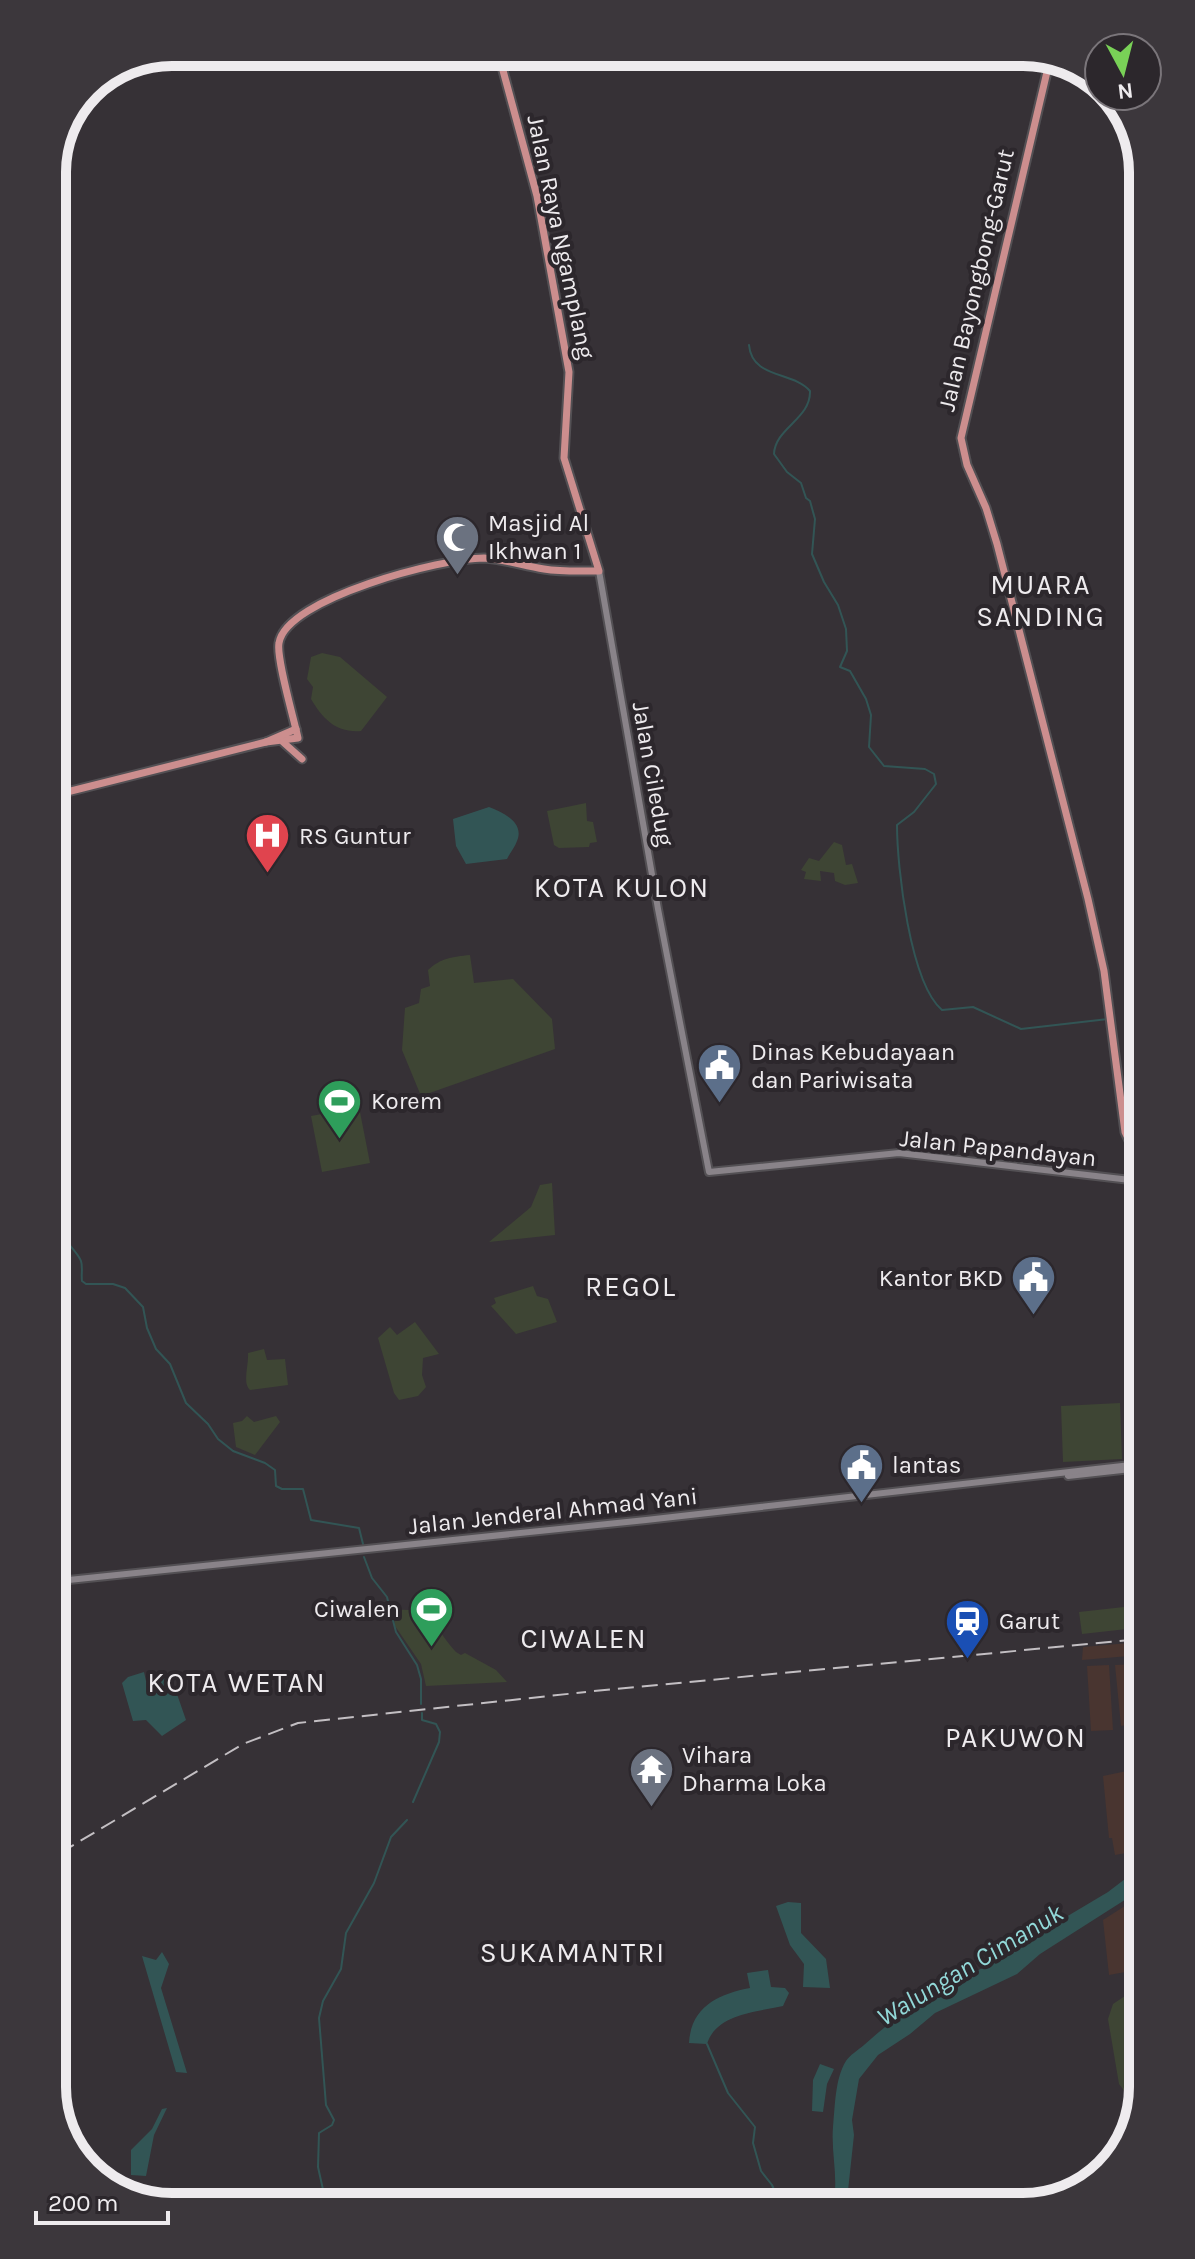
<svg xmlns="http://www.w3.org/2000/svg" width="1195" height="2259" font-family="Karla,sans-serif">
	<rect width="100%" height="100%" fill="#363136"/>
	<!-- commercial -->
	<g fill="#493530">
		<polygon points="1141,1642 1141,1655 1082,1660 1083,1647"/>
		<polygon points="1140,1664 1141,1722 1121,1726 1115,1665"/>
		<polygon points="1109,1665 1113,1730 1091,1731 1087,1666"/>
		<polygon points="1141,1768 1142,1850 1115,1855 1112,1838 1109,1838 1103,1776"/>
		<polygon points="1142,1895 1142,1969 1109,1975 1103,1920"/>
	</g>
	<!-- green -->
	<g fill="#3e4534">
		<path d="M322,653L340,657L387,697L361,731C336,733 323,719 311,699L313,687L307,679L311,657Z"/>
		<polygon points="586,803 587,821 593,822 597,842 590,843 589,847 559,848 554,845 547,811"/>
		<polygon points="834,842 842,845 846,865 852,864 858,883 845,885 835,881 834,873 820,871 821,881 804,879 806,872 801,870 809,858 819,861"/>
		<path d="M470,955L474,983L513,979L552,1019L555,1049L421,1096L402,1050L405,1008L419,1003L421,989L430,986L428,970C441,958 452,957 470,955Z"/>
		<polygon points="359,1107 370,1163 322,1172 311,1116"/>
		<polygon points="552,1183 555,1235 489,1242 531,1207 540,1185"/>
		<polygon points="533,1286 537,1296 548,1299 557,1322 516,1334 491,1306 496,1303 494,1298"/>
		<polygon points="415,1322 439,1354 423,1358 422,1375 426,1387 418,1396 399,1400 394,1393 378,1338 390,1327 397,1335"/>
		<path d="M264,1349L267,1360L285,1359L288,1385L250,1390C242,1383 249,1365 248,1353Z"/>
		<polygon points="1120,1403 1122,1459 1063,1462 1061,1406"/>
		<polygon points="247,1416 254,1422 276,1416 280,1422 255,1455 236,1447 233,1423 242,1421"/>
		<polygon points="1124,1607 1127,1629 1082,1634 1079,1612"/>
		<path d="M398,1610C434,1608 435,1630 456,1652L461,1655L465,1653L496,1670L507,1682L426,1686L421,1664L395,1626L394,1613Z"/>
		<polygon points="1134,1990 1143,1990 1143,2087 1138,2101 1129,2097 1119,2084 1108,2019 1113,2004"/>
	</g>
	<!-- water -->
	<g fill="#325555">
		<path d="M489,807C502,812 525,822 517,841C515,847 510,853 507,859L466,864L456,846L453,819Z"/>
		<polygon points="144,1672 146,1681 170,1674 186,1720 162,1736 146,1720 133,1721 122,1683 128,1677"/>
		<path d="M1142,1866V1889L1040,1954L1017,1974L935,2013L910,2034L878,2055L859,2079L852,2120L854,2135L847,2200H834C838,2175 831,2152 833,2127C835,2107 835,2078 846,2061C850,2055 858,2050 864,2045C894,2018 924,1996 961,1981L963,1977L1007,1957L1024,1942L1108,1892Z"/>
		<polygon points="788,1902 801,1903 801,1933 826,1959 830,1988 803,1987 804,1964 790,1945 776,1906"/>
		<polygon points="162,1952 169,1964 161,1988 187,2073 176,2072 142,1956 156,1960"/>
		<path d="M768,1970L771,1987L785,1988L789,1993L783,2006C756,2012 716,2014 707,2044L689,2043C691,2007 718,1994 750,1988L747,1973Z"/>
		<polygon points="820,2064 834,2069 827,2084 823,2112 812,2111 813,2080"/>
		<polygon points="167,2108 154,2135 146,2176 131,2175 131,2150 152,2129 162,2109"/>
	</g>
	<g fill="none" stroke-linecap="round" stroke-linejoin="round">
		<!-- stream -->
		<g stroke="#325555" stroke-width="2">
			<path d="M749,345C752,379 793,371 810,391C811,419 775,428 774,454L787,472L801,483L806,498L810,501L815,519L812,554L824,582L838,605L846,629L847,651L840,667L850,671L866,699L871,715L869,747L884,766L925,769L934,774L936,784L914,812L897,825C897,867 910,983 942,1010L973,1007L1021,1029L1108,1019"/>
			<path d="M57,1177C71,1197 55,1213 63,1234C66,1244 77,1251 81,1261C83,1267 81,1275 82,1281L86,1284H113L125,1288L143,1307L147,1328L156,1349L170,1364L186,1403L208,1424L218,1439L233,1451L265,1463L275,1470L276,1486L282,1489H303L311,1520L359,1528L363,1544"/>
			<polyline points="364,1557 372,1578 387,1597 396,1632 417,1665 421,1679 421,1704"/>
			<polyline points="413,1802 439,1742 440,1732 436,1724 422,1720 422,1713"/>
			<polyline points="707,2044 728,2093 755,2127 753,2143 761,2171 772,2185 779,2201"/>
			<polyline points="309,2205 306,2198 310,2196 320,2198 324,2194 318,2167 319,2133 332,2125 334,2120 326,2105 319,2018 323,2001 341,1969 346,1933 374,1883 391,1837 407,1820"/>
		</g>
		<defs>
			<g id="secondary">
				<polyline points="599,571 658,909 709,1172 899,1153 1139,1181"/>
				<polyline points="1068,1476 1140,1468"/>
				<polyline points="59,1581 646,1520 1140,1464"/>
			</g>
			<g id="primary">
				<polyline points="1050,59 961,438 967,465 986,508 997,544 1088,899 1104,971 1125,1132 1139,1161"/>
				<path d="M266,742L298,738C294,719 276,658 279,643C286,598 443,558 484,558C504,559 524,566 544,569C562,572 580,571 599,571L564,458L569,372L537,196L498,52"/>
				<polyline points="283,742 302,759"/>
				<polyline points="55,795 266,742 296,729"/>
			</g>
		</defs>
		<!-- secondary casing -->
		<use href="#secondary" stroke="#535054" stroke-width="10"/>
		<!-- primary casing -->
		<use href="#primary" stroke="#535054" stroke-width="11"/>
		<!-- secondary -->
		<use href="#secondary" stroke="#898389" stroke-width="6"/>
		<!-- primary -->
		<use href="#primary" stroke="#cc8e8e" stroke-width="7"/>
		<!-- rail -->
		<g stroke="#c3bfc3" stroke-width="2" stroke-dasharray="16 8" stroke-linecap="butt">
			<polyline points="594,1691 1141,1639"/>
			<polyline points="60,1853 243,1744 298,1723 586,1692"/>
		</g>
	</g>
	<!-- icons -->
	<defs>
		<symbol id="mosque-pin" viewBox="-11 -11 22 30"><path d="M0 17L-7.5 6A9.5 9.5 0 1 1 7.5 6Z" fill="#6b7280" stroke="#2c272c"/><path d="M3.5-4.9A6 6 0 1 0 3.5 4.9A5 5 0 1 1 3.5-4.9Z" fill="#fff"/></symbol>
		<symbol id="hospital-pin" viewBox="-11 -11 22 30"><path d="M0 17L-7.5 6A9.5 9.5 0 1 1 7.5 6Z" fill="#e0444e" stroke="#2c272c"/><path d="M-5-5h3v3.5h4V-5h3V5h-3V1.5h-4V5h-3Z" fill="#fff"/></symbol>
		<symbol id="civic-pin" viewBox="-11 -11 22 30"><path d="M0 17L-7.5 6A9.5 9.5 0 1 1 7.5 6Z" fill="#5c6f8a" stroke="#2c272c"/><path d="M-.6-6.5H3V-4.5H.6V-3L4-1V1h2V6H-6V1h2V-1L-.6-3ZM-1.2 2.5V6h2.4V2.5Z" fill="#fff"/></symbol>
		<symbol id="stadium-pin" viewBox="-11 -11 22 30"><path d="M0 17L-7.5 6A9.5 9.5 0 1 1 7.5 6Z" fill="#2e9e5b" stroke="#2c272c"/><path d="M0-5a6.5 5 0 1 0 0 10a6.5 5 0 1 0 0-10ZM-3.5-1.8h7v3.6h-7Z" fill="#fff"/></symbol>
		<symbol id="station-pin" viewBox="-11 -11 22 30"><path d="M0 17L-7.5 6A9.5 9.5 0 1 1 7.5 6Z" fill="#1a4fb4" stroke="#2c272c"/><path d="M-3-6H3Q5-6 5-4V2Q5 4 3 4L4.5 6H3L1.5 4h-3L-3 6H-4.5L-3 4Q-5 4-5 2V-4Q-5-6-3-6ZM-3.5-4v3h7v-3ZM-3.5 1v1.5H-2V1ZM2 1v1.5H3.5V1Z" fill="#fff"/></symbol>
		<symbol id="temple-pin" viewBox="-11 -11 22 30"><path d="M0 17L-7.5 6A9.5 9.5 0 1 1 7.5 6Z" fill="#6b7280" stroke="#2c272c"/><path d="M0-6L5-2H3V0L6.5 2.5H4V6H1.5V3h-3V6H-4V2.5H-6.5L-3 0V-2H-5Z" fill="#fff"/></symbol>
	</defs>
	<g fill-rule="evenodd">
		<use href="#mosque-pin" x="432" y="512" width="51" height="69"/>
		<use href="#hospital-pin" x="242" y="810" width="51" height="69"/>
		<use href="#civic-pin" x="694" y="1040" width="51" height="69"/>
		<use href="#stadium-pin" x="314" y="1076" width="51" height="69"/>
		<use href="#civic-pin" x="1008" y="1252" width="51" height="69"/>
		<use href="#civic-pin" x="836" y="1440" width="51" height="69"/>
		<use href="#stadium-pin" x="406" y="1584" width="51" height="69"/>
		<use href="#station-pin" x="942" y="1596" width="51" height="69"/>
		<use href="#temple-pin" x="626" y="1744" width="51" height="69"/>
	</g>
	<g text-anchor="middle" dominant-baseline="central" stroke-width="8" stroke-linejoin="round" paint-order="stroke">
		<!-- street labels -->
		<g font-size="24" fill="#eeebee" stroke="#2c272c">
			<text transform="translate(561 237) rotate(78)">Jalan Raya Ngamplang</text>
			<text transform="translate(976 280) rotate(-77)">Jalan Bayongbong-Garut</text>
			<text transform="translate(653 774) rotate(80)">Jalan Ciledug</text>
			<text transform="translate(998 1148) rotate(6)">Jalan Papandayan</text>
			<text transform="translate(553 1511) rotate(-6)">Jalan Jenderal Ahmad Yani</text>
		</g>
		<!-- poi labels -->
		<g font-size="24" fill="#eeebee" stroke="#2c272c" text-anchor="start">
			<text x="488" y="523">Masjid Al<tspan x="488" dy="28">Ikhwan 1</tspan></text>
			<text x="299" y="836">RS Guntur</text>
			<text x="751" y="1052">Dinas Kebudayaan<tspan x="751" dy="28">dan Pariwisata</tspan></text>
			<text x="371" y="1101">Korem</text>
			<text x="1003" y="1278" text-anchor="end">Kantor BKD</text>
			<text x="892" y="1465">lantas</text>
			<text x="400" y="1609" text-anchor="end">Ciwalen</text>
			<text x="999" y="1621">Garut</text>
			<text x="682" y="1755">Vihara<tspan x="682" dy="28">Dharma Loka</tspan></text>
		</g>
		<!-- water labels -->
		<g font-size="26" font-style="italic" fill="#92d8d8" stroke="#2c272c">
			<text transform="translate(970 1965) rotate(-31)">Walungan Cimanuk</text>
		</g>
		<!-- quarter labels -->
		<g font-size="28" letter-spacing="2" fill="#eeebee" stroke="#2c272c">
			<text x="1041" y="584">MUARA<tspan x="1041" dy="32">SANDING</tspan></text>
			<text x="622" y="887">KOTA KULON</text>
			<text x="631" y="1286">REGOL</text>
			<text x="584" y="1638">CIWALEN</text>
			<text x="237" y="1682">KOTA WETAN</text>
			<text x="1016" y="1737">PAKUWON</text>
			<text x="573" y="1952">SUKAMANTRI</text>
		</g>
	</g>
	<!-- crop -->
	<path d="M0 0H1195V2259H0ZM172 66H1023A106 106 0 0 1 1129 172V2087A106 106 0 0 1 1023 2193H172A106 106 0 0 1 66 2087V172A106 106 0 0 1 172 66Z" fill="#3c373c" fill-rule="evenodd"/>
	<path fill="none" stroke="#eeebee" stroke-width="10" d="M172 66H1023A106 106 0 0 1 1129 172V2087A106 106 0 0 1 1023 2193H172A106 106 0 0 1 66 2087V172A106 106 0 0 1 172 66Z"/>
	<!-- north arrow -->
	<g transform="translate(1123 72) rotate(173)"><circle r="38" fill="#2c272c" stroke="#7a757a" stroke-width="2"/>
	<path d="M0-6L14 30L0 20L-14 30Z" fill="#79d157"/>
	<text y="-12" font-size="22" font-weight="bold" text-anchor="middle" fill="#eeebee">N</text>
	</g>
	<!-- scale -->
	<path d="M36 2211v12h132v-12" fill="none" stroke="#eeebee" stroke-width="4"/>
	<text x="48" y="2211" font-size="24" fill="#eeebee" stroke="#2c272c" stroke-width="6" paint-order="stroke">200 m</text>
</svg>
